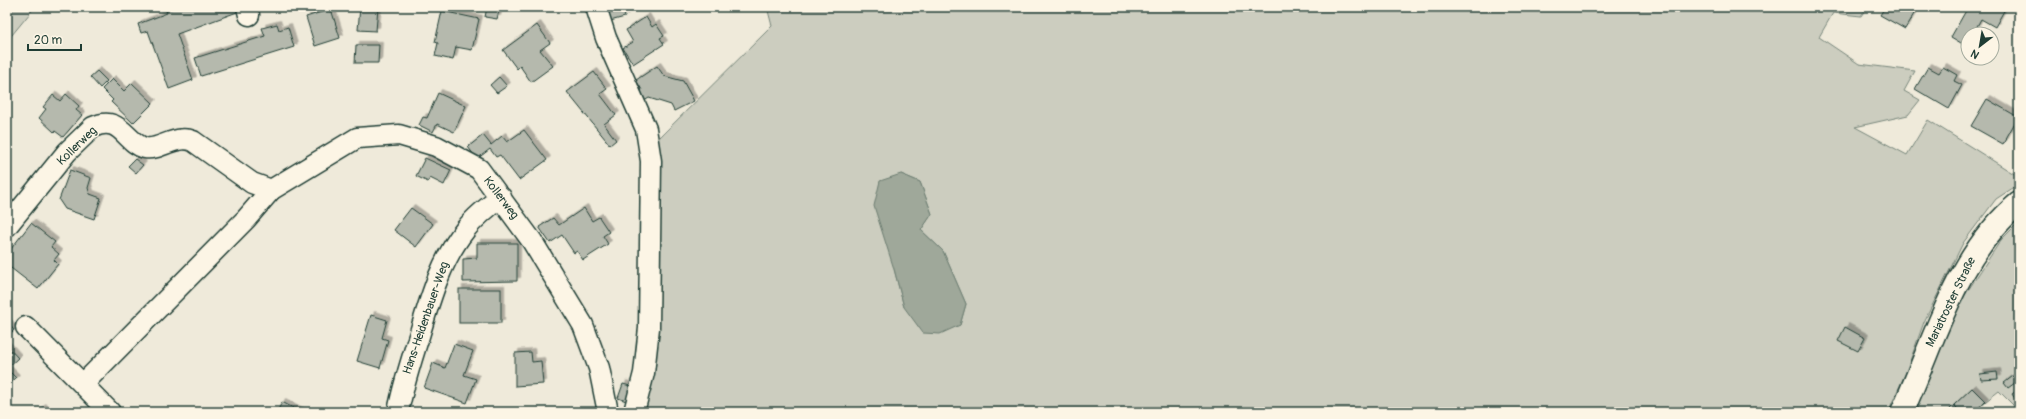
<svg xmlns="http://www.w3.org/2000/svg" width="2026" height="419" font-family="Pangolin,sans-serif">
	<defs>
		<filter id="shadow"><feDropShadow dx="3.5" dy="-3.5" stdDeviation="0" flood-color="#0004"/></filter>
	</defs>
	<rect width="100%" height="100%" fill="#efeada"/>
	<filter id="ink" filterUnits="userSpaceOnUse"><feTurbulence type="fractalNoise" baseFrequency=".025" numOctaves="2"/><feDisplacementMap in="SourceGraphic" scale="8" xChannelSelector="R" yChannelSelector="G"/><feConvolveMatrix kernelMatrix="1 2 1 2 8 2 1 2 1" color-interpolation-filters="sRGB"/></filter>
	<g filter="url(#ink)">
		<!-- green -->
		<g fill="#cccdbf" stroke="#76857a" fill-rule="evenodd">
			<polygon points="7,7 35,7 7,41"/>
			<path d="M767,7H1867L1861,16L1833,13L1819,37L1859,64L1915,71L1904,91L1920,100L1908,115L1855,127L1907,155L1928,120L2019,177V184L1996,199L1963,243L1924,322L1906,372L1888,412H639L655,142L772,26ZM901,174L920,182L932,214L921,230L943,251L966,304L960,325L904,307L894,269Z"/>
			<polygon points="2019,222 2019,411 1999,391 1972,412 1913,412 1961,301 2001,240"/>
		</g>
		<!-- water -->
		<polygon fill="#9fa89a" stroke="#6c7d71" points="901,174 920,182 932,214 921,230 943,251 966,304 960,325 940,334 923,333 904,307 894,269 874,206 880,181"/>
		<!-- building -->
		<g fill="#b5b9ad" stroke="#1f3d34" filter="url(#shadow)">
			<polygon points="176,7 239,7 240,11 177,34 193,80 169,89 148,31 141,33 138,24 167,13 166,11"/>
			<polygon points="360,7 378,7 376,31 358,30"/>
			<polygon points="487,7 500,7 497,19 485,17"/>
			<polygon points="606,7 623,7 625,17 610,21"/>
			<polygon points="1885,7 1918,7 1905,29 1880,15"/>
			<polygon points="1968,7 2006,7 1995,27 1981,19 1973,34 1968,34 1966,46 1951,37"/>
			<polygon points="331,9 340,38 315,46 306,17"/>
			<polygon points="442,11 479,19 472,50 456,47 453,60 435,56 438,43 435,42"/>
			<polygon points="646,17 652,27 656,24 664,36 660,38 664,44 633,64 623,48 633,42 626,30"/>
			<polygon points="277,24 279,30 288,27 294,47 201,76 195,58 265,36 262,28"/>
			<polygon points="537,25 550,43 540,50 553,66 531,82 520,66 517,69 503,50"/>
			<polygon points="356,45 379,45 378,63 355,63"/>
			<polygon points="657,66 664,76 683,81 694,101 674,111 671,105 649,98 641,103 636,94 642,90 636,80"/>
			<polygon points="1928,67 1939,73 1943,67 1957,75 1954,81 1962,85 1949,109 1915,89"/>
			<polygon points="97,71 107,81 100,88 90,77"/>
			<polygon points="594,72 607,89 600,94 616,115 604,124 616,140 610,145 567,92"/>
			<polygon points="499,77 507,86 497,93 490,85"/>
			<polygon points="112,79 124,91 132,83 153,103 133,123 111,102 113,100 102,89"/>
			<polygon points="438,93 466,106 454,132 437,124 433,132 419,125 423,117 427,118"/>
			<polygon points="66,94 79,106 76,110 82,115 63,137 55,131 54,132 39,118 46,109 43,107 53,95 60,101"/>
			<polygon points="1987,99 2018,117 2003,144 1971,126"/>
			<polygon points="524,130 547,160 519,180 500,155 496,157 490,149 477,159 468,147 483,135 491,145 502,136 507,142"/>
			<polygon points="425,158 451,170 444,185 430,178 428,182 416,176"/>
			<polygon points="135,159 143,165 136,173 128,166"/>
			<polygon points="70,170 91,178 88,188 90,194 101,198 94,219 65,209 59,200"/>
			<polygon points="411,208 433,224 416,247 394,230"/>
			<polygon points="584,208 592,221 599,217 609,232 603,236 608,244 583,260 577,251 574,253 562,235 550,243 539,227 553,218 559,225"/>
			<polygon points="31,223 55,242 51,247 59,254 54,260 58,264 38,289 7,265 7,254"/>
			<polygon points="477,243 517,243 517,281 463,282 463,259 477,258"/>
			<rect x="459" y="289" width="42" height="34"/>
			<polygon points="371,315 387,320 382,338 388,340 380,368 357,361"/>
			<polygon points="7,322 14,330 7,337"/>
			<polygon points="1845,327 1865,338 1858,351 1838,341"/>
			<polygon points="454,344 473,351 464,375 476,379 467,403 424,388 433,363 445,368"/>
			<polygon points="7,346 18,358 7,368"/>
			<polygon points="531,352 532,362 541,361 543,384 515,386 515,353"/>
			<polygon points="7,369 16,378 7,386"/>
			<polygon points="1997,372 1998,379 1981,380 1980,374"/>
			<polygon points="2017,373 2019,380 2008,388 2004,383"/>
			<polygon points="623,384 634,387 629,402 618,398"/>
			<polygon points="1972,388 1985,401 1975,412 1961,412 1954,405"/>
			<polygon points="2019,389 2019,398 2016,400 2012,394"/>
			<polygon points="282,402 301,412 277,412"/>
			<polygon points="1954,405 1961,412 1947,412"/>
			<polygon points="42,407 48,412 38,412"/>
		</g>
		<g fill="none" stroke-linecap="round" stroke-linejoin="round">
			<defs>
				<g id="minor">
					<polyline points="247,7 249,15"/>
					<polyline points="596,7 606,38 646,129 651,161 649,328 644,373 634,412"/>
					<path d="M7,226L67,152L93,127C121,114 125,143 145,148C159,151 175,134 193,141L252,183L271,190L357,138L399,135L436,146L479,169L532,241L583,325L599,368L608,412"/>
					<polyline points="26,327 110,412"/>
					<polyline points="84,383 246,219 271,190"/>
					<path d="M398,412C403,386 411,361 419,336C430,299 441,260 465,230C475,217 488,207 501,197"/>
				</g>
				<path id="major" d="M1902,412C1935,340 1956,255 2019,203"/>
			</defs>
			<!-- minor casing -->
			<use href="#minor" stroke="#1f3d34" stroke-width="23"/>
			<!-- major casing -->
			<use href="#major" stroke="#1f3d34" stroke-width="25"/>
			<!-- minor -->
			<use href="#minor" stroke="#fcf5e5" stroke-width="20"/>
			<!-- major -->
			<use href="#major" stroke="#fcf5e5" stroke-width="22"/>
		</g>
	</g>
	<g text-anchor="middle" dominant-baseline="central" stroke-width="3" stroke-linejoin="round" paint-order="stroke">
		<!-- street labels -->
		<g font-size="12" fill="#1f3d34" stroke="#fcf5e5">
			<text transform="translate(77 146) rotate(-44)">Kollerweg</text>
			<text transform="translate(501 198) rotate(53)">Kollerweg</text>
			<text transform="translate(1951 302) rotate(-64)">Mariatroster Straße</text>
			<text transform="translate(426 318) rotate(-71)">Hans-Heidenbauer-Weg</text>
		</g>
	</g>
	<!-- margin -->
	<rect width="2026" height="419" fill="none" stroke="#fcf5e5" stroke-width="24"/>
	<rect x="12" y="12" width="2002" height="395" fill="none" stroke="#1f3d34" stroke-width="1.5" filter="url(#ink)"/>
	<!-- north arrow -->
	<g transform="translate(1980 46) rotate(211)"><circle r="19" fill="#fcf5e5" stroke="#a4ab9e"/>
	<path d="M0-3L7 15L0 10L-7 15Z" fill="#1f3d34"/>
	<text y="-6" font-size="11" font-weight="bold" text-anchor="middle" fill="#1f3d34">N</text>
	</g>
	<!-- scale -->
	<path d="M28 44v6h53v-6" fill="none" stroke="#1f3d34" stroke-width="2"/>
	<text x="34" y="44" font-size="12" fill="#1f3d34" stroke="#fcf5e5" stroke-width="3" paint-order="stroke">20 m</text>
</svg>
